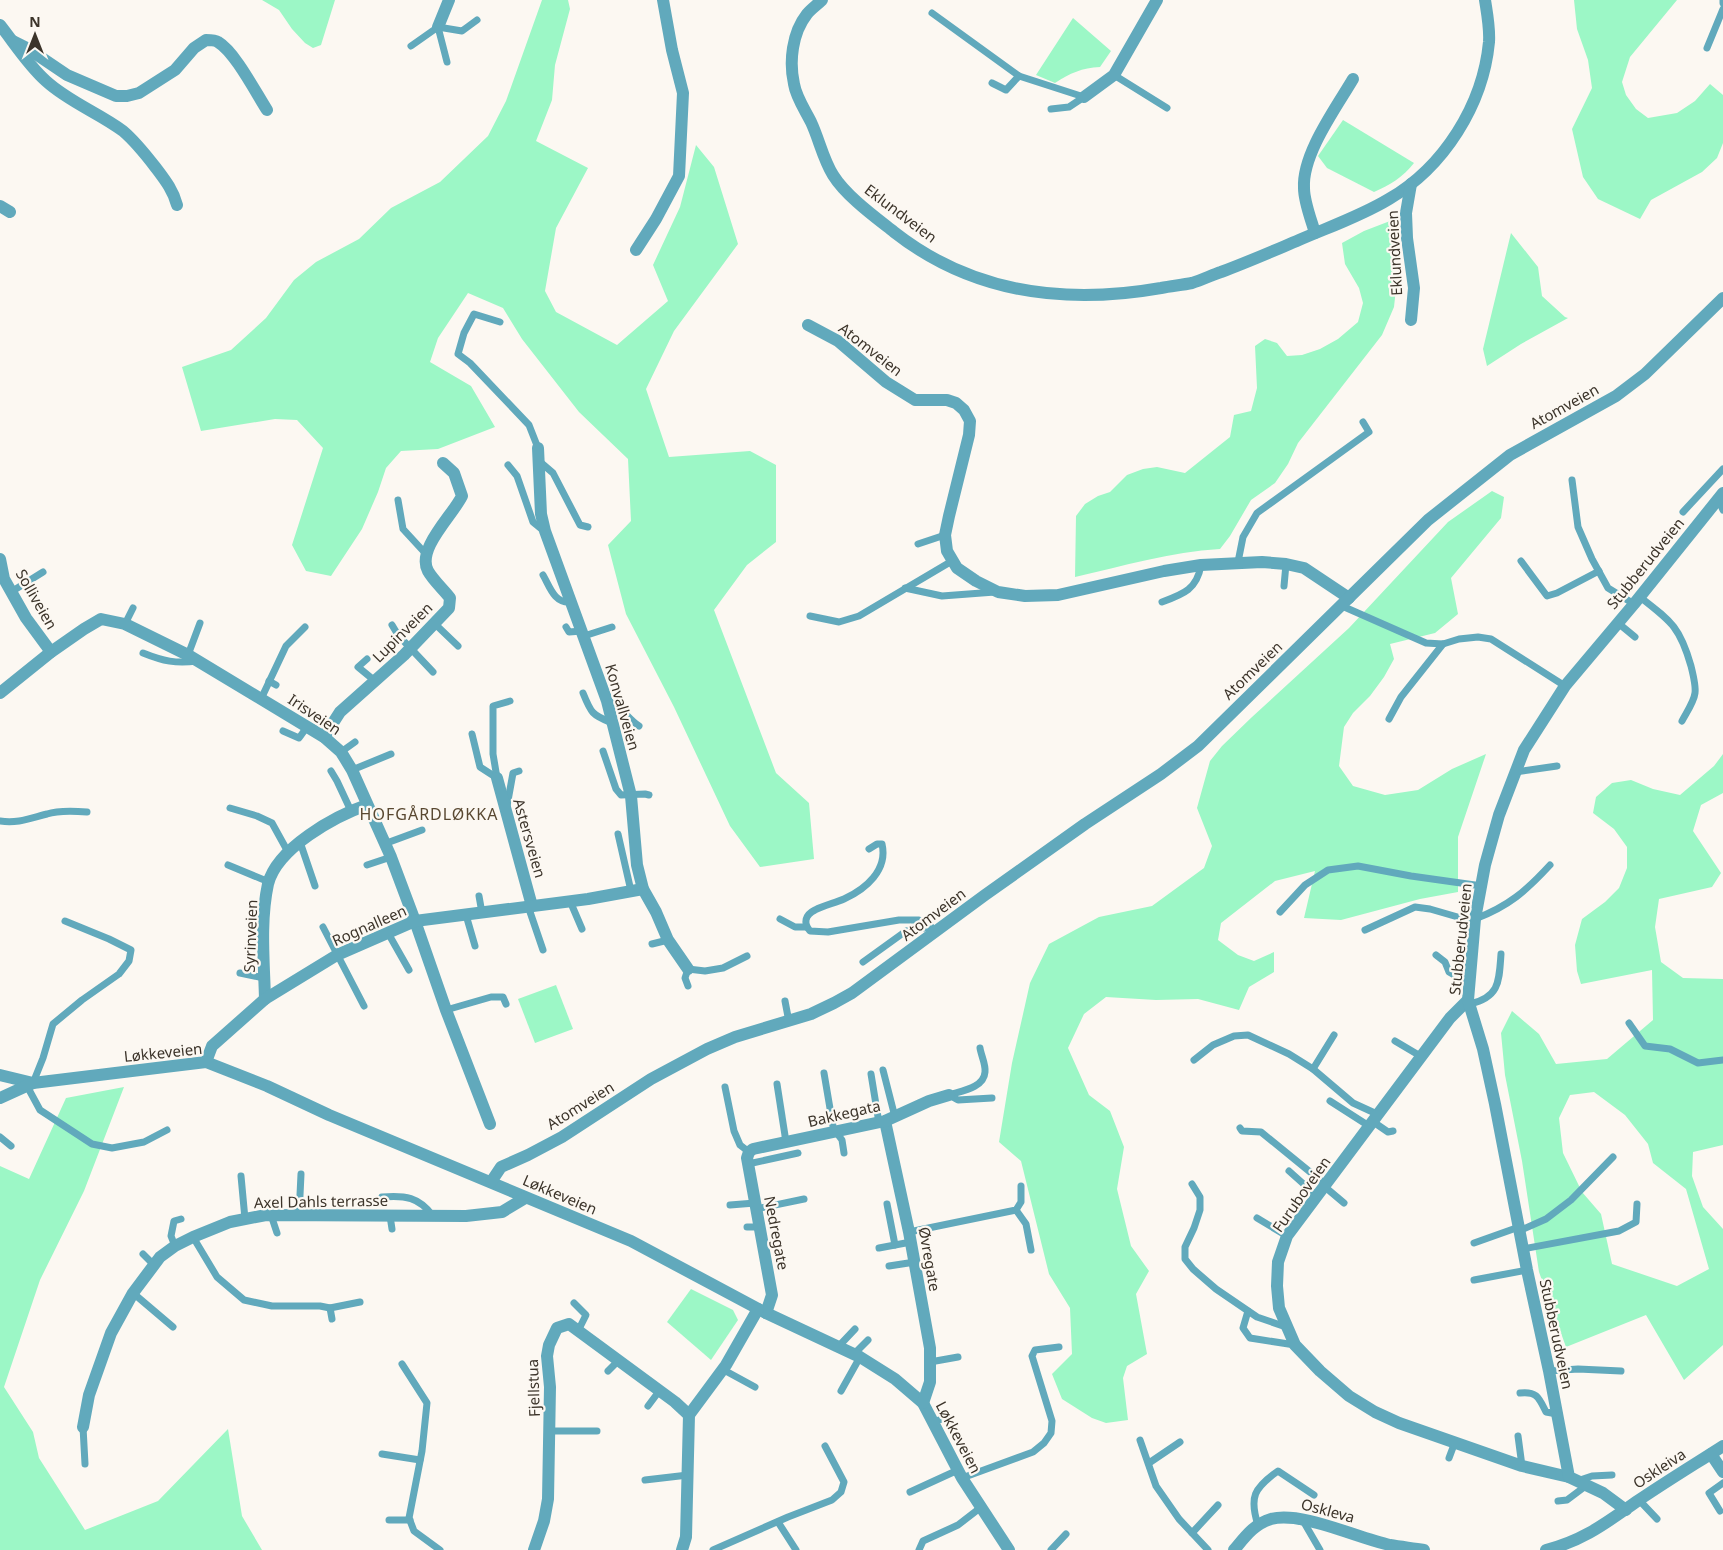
<svg xmlns="http://www.w3.org/2000/svg" width="1723" height="1550" font-family="'Noto Sans',sans-serif">
	<rect width="100%" height="100%" fill="#fcf8f2"/>
	<!-- green -->
	<g fill="#9cf7c6" fill-rule="evenodd">
		<polygon points="262,0 335,0 321,45 313,48 305,43 292,29 279,10"/>
		<polygon points="542,0 568,0 570,9 555,65 552,100 536,141 588,168 556,228 545,291 556,312 617,345 668,301 653,265 680,207 696,145 714,167 738,244 674,331 646,389 669,457 750,451 776,465 776,542 747,565 714,610 776,773 809,803 814,859 760,867 730,826 674,707 626,614 608,545 631,521 628,459 579,412 522,339 503,308 468,293 438,338 430,362 471,386 495,427 438,449 401,451 386,468 378,492 362,529 331,576 306,571 292,545 323,448 297,420 275,419 201,431 182,367 231,350 266,318 294,280 316,262 359,239 391,208 440,182 488,136 506,101"/>
		<polygon points="1574,0 1677,0 1630,57 1622,82 1626,95 1636,109 1648,118 1677,113 1695,101 1710,84 1723,95 1723,143 1717,158 1702,172 1651,200 1640,219 1598,199 1583,177 1572,129 1592,88 1588,60 1577,29"/>
		<path d="M1073,18L1111,51L1100,67C1082,68 1070,73 1055,83L1036,75Z"/>
		<path d="M1343,120L1414,163C1403,177 1390,185 1374,192L1327,168L1318,156Z"/>
		<path d="M1390,221L1397,241L1398,270L1394,307L1382,335L1298,443L1288,464L1275,483L1251,500L1230,536L1220,549C1171,552 1123,566 1075,577L1076,516L1085,504L1098,496L1110,492L1127,475L1143,469L1157,467L1185,473L1230,437L1234,415L1251,411L1257,388L1255,346L1265,339L1277,343L1287,356L1302,355L1320,349L1338,339L1358,322L1363,303L1359,288L1345,264L1342,243L1364,231Z"/>
		<polygon points="1511,233 1538,267 1542,296 1565,317 1568,318 1521,344 1487,366 1483,349"/>
		<polygon points="1492,491 1504,497 1501,518 1451,578 1458,614 1435,633 1390,644 1394,659 1384,677 1370,696 1353,713 1344,727 1339,766 1353,786 1385,795 1418,790 1452,769 1486,754 1458,837 1458,892 1420,899 1341,920 1304,918 1315,871 1275,881 1221,923 1218,940 1238,955 1254,961 1274,952 1274,972 1249,987 1239,1010 1198,999 1156,1000 1106,997 1084,1014 1068,1048 1089,1095 1110,1111 1124,1147 1117,1189 1131,1246 1149,1271 1136,1294 1147,1354 1127,1366 1123,1378 1128,1420 1106,1423 1092,1418 1062,1399 1052,1374 1072,1354 1070,1308 1049,1274 1021,1161 999,1142 1012,1063 1030,983 1049,944 1099,917 1152,906 1204,868 1212,846 1197,808 1210,761 1222,746 1252,717 1349,628 1448,522"/>
		<path d="M1723,754V793L1701,805L1693,831L1721,873L1712,887L1659,899L1655,927L1661,962L1683,978L1723,979V1145L1693,1152L1692,1176L1703,1207L1723,1229V1345L1684,1380L1646,1315L1566,1347L1539,1272L1522,1161L1505,1075L1501,1033L1512,1011L1539,1034L1556,1064L1607,1059L1653,1020L1652,970L1581,984L1577,971L1575,945L1582,919L1605,902L1619,888L1627,868V847L1614,829L1593,813L1596,797L1612,783L1631,780L1653,789L1680,795L1714,766ZM1594,1092L1625,1115L1648,1144L1653,1163L1686,1189L1709,1269L1677,1286L1612,1264L1601,1214L1582,1192L1563,1153L1559,1118L1570,1095Z"/>
		<polygon points="556,985 573,1029 535,1043 518,999"/>
		<polygon points="124,1087 84,1191 40,1280 4,1387 33,1432 39,1458 85,1530 158,1501 228,1429 242,1516 262,1550 0,1550 0,1166 29,1179 66,1098"/>
		<polygon points="691,1289 733,1310 738,1320 711,1360 667,1322"/>
	</g>
	<g fill="none" stroke-linecap="round" stroke-linejoin="round">
		<!-- lane -->
		<g stroke="#61a9bc" stroke-width="7">
			<polyline points="1723,0 1723,3"/>
			<polyline points="932,13 1019,76 1084,97"/>
			<polyline points="438,27 447,62"/>
			<polyline points="411,46 438,27 462,31 477,20"/>
			<polyline points="1707,48 1723,9"/>
			<polyline points="1114,75 1167,108"/>
			<polyline points="992,83 1006,90 1019,76"/>
			<polyline points="1051,109 1069,107 1084,97"/>
			<polyline points="500,322 474,314 464,333 458,354 470,363 529,425 538,448"/>
			<polyline points="539,461 553,473 580,525 588,527"/>
			<polyline points="508,465 517,476 533,522 544,531"/>
			<polyline points="1572,480 1578,527 1592,559 1608,588 1634,604"/>
			<polyline points="1718,499 1723,510"/>
			<polyline points="398,500 403,529 426,554"/>
			<polyline points="1683,512 1723,469"/>
			<polyline points="918,544 945,535"/>
			<polyline points="1521,561 1547,596 1557,593 1599,571"/>
			<polyline points="1238,562 1243,537 1257,513 1369,432 1363,422"/>
			<path d="M543,575C550,587 554,603 570,602"/>
			<polyline points="1284,586 1286,564"/>
			<polyline points="905,588 942,596 995,592"/>
			<polyline points="11,592 43,572"/>
			<path d="M1640,597C1671,621 1680,627 1691,666C1693,674 1696,686 1695,693C1694,702 1686,713 1682,721"/>
			<path d="M1162,602C1184,594 1197,589 1201,565"/>
			<polyline points="1342,606 1426,643 1443,644 1459,639 1478,637 1491,639 1565,686"/>
			<polyline points="810,616 839,622 859,616 952,561"/>
			<polyline points="434,623 458,646"/>
			<polyline points="1618,623 1635,637"/>
			<polyline points="125,624 133,608"/>
			<polyline points="392,625 398,635 433,672"/>
			<polyline points="566,627 569,632 582,631"/>
			<polyline points="584,636 612,627"/>
			<path d="M143,653C163,661 176,664 197,661"/>
			<polyline points="188,655 200,623"/>
			<polyline points="367,659 358,667 375,681"/>
			<polyline points="269,681 276,685"/>
			<path d="M583,693C591,713 592,715 612,723"/>
			<polyline points="261,699 286,646 305,627"/>
			<path d="M607,701C621,705 627,718 639,726"/>
			<polyline points="1389,719 1401,697 1443,644"/>
			<polyline points="283,731 299,738 307,727"/>
			<polyline points="472,734 480,767 497,778"/>
			<polyline points="603,751 616,789 621,795 645,794 649,795"/>
			<polyline points="341,752 355,742"/>
			<polyline points="352,770 391,754"/>
			<polyline points="331,771 337,781 351,811"/>
			<polyline points="1515,772 1557,766"/>
			<polyline points="497,778 493,754 493,706 510,701"/>
			<polyline points="507,806 513,773 519,771"/>
			<polyline points="230,808 257,816 272,823 288,852"/>
			<path d="M0,821C17,824 31,818 47,814C59,810 74,811 87,812"/>
			<polyline points="618,834 631,891"/>
			<polyline points="300,842 315,886"/>
			<polyline points="384,844 422,830"/>
			<path d="M869,849L877,844H882C888,870 866,889 844,899C835,903 824,905 815,910C805,915 803,923 810,931L828,932L899,920H919L937,931"/>
			<polyline points="228,865 269,882"/>
			<polyline points="367,865 391,857"/>
			<polyline points="479,896 482,913"/>
			<polyline points="570,901 582,929"/>
			<polyline points="528,906 543,950"/>
			<polyline points="1280,912 1305,885 1328,870 1358,866 1411,876 1482,886"/>
			<polyline points="466,915 475,946"/>
			<polyline points="780,919 795,927 806,927"/>
			<path d="M1475,919C1509,906 1526,891 1550,865"/>
			<polyline points="323,927 364,1006"/>
			<polyline points="1365,930 1415,907 1430,909 1475,922"/>
			<polyline points="388,933 409,970"/>
			<polyline points="652,944 668,940"/>
			<polyline points="1436,955 1445,962 1449,972 1470,984"/>
			<polyline points="863,962 906,931 931,927"/>
			<polyline points="240,973 264,978"/>
			<polyline points="688,986 685,978 688,969 705,971 723,968 747,956"/>
			<polyline points="785,1001 789,1022"/>
			<path d="M1470,1004C1500,997 1499,981 1501,954"/>
			<polyline points="446,1010 491,997 503,997 506,1004"/>
			<polyline points="1629,1023 1645,1046 1670,1049 1698,1063 1723,1060"/>
			<polyline points="1395,1041 1422,1057"/>
			<polyline points="1194,1060 1213,1045 1234,1036 1248,1035 1289,1054 1313,1069 1353,1103 1377,1114"/>
			<polyline points="1313,1069 1334,1035"/>
			<polyline points="883,1070 895,1117"/>
			<polyline points="824,1073 834,1132"/>
			<polyline points="871,1074 879,1123"/>
			<polyline points="33,1083 43,1058 53,1024 82,1000 119,974 129,961 131,950 109,939 65,921"/>
			<polyline points="777,1084 786,1142"/>
			<polyline points="27,1086 40,1110 92,1144 112,1148 144,1142 167,1130"/>
			<polyline points="725,1087 734,1131 740,1145 749,1152"/>
			<path d="M949,1095C961,1091 984,1088 985,1072C986,1065 981,1055 980,1048"/>
			<polyline points="949,1095 958,1100 992,1098"/>
			<polyline points="1330,1101 1369,1126"/>
			<polyline points="1372,1121 1388,1132 1393,1131"/>
			<polyline points="1240,1128 1242,1131 1261,1132 1326,1185"/>
			<polyline points="836,1132 842,1140 844,1153"/>
			<polyline points="0,1137 11,1146"/>
			<polyline points="748,1164 798,1153"/>
			<polyline points="1289,1171 1317,1196"/>
			<polyline points="241,1176 245,1219"/>
			<polyline points="1192,1184 1200,1197 1200,1210 1194,1228 1185,1247 1185,1259 1193,1269 1216,1289 1257,1317 1286,1327"/>
			<polyline points="1325,1187 1344,1203"/>
			<path d="M382,1197C405,1195 419,1197 433,1216"/>
			<polyline points="887,1204 895,1245"/>
			<polyline points="730,1205 755,1203"/>
			<polyline points="756,1209 804,1199"/>
			<polyline points="1016,1210 1026,1224 1031,1250"/>
			<polyline points="271,1215 277,1233"/>
			<polyline points="299,1216 301,1174"/>
			<polyline points="390,1216 392,1229"/>
			<polyline points="1257,1218 1287,1236"/>
			<polyline points="747,1227 760,1227"/>
			<polyline points="1519,1231 1546,1219 1571,1200 1613,1157"/>
			<polyline points="909,1232 1016,1210 1021,1202 1021,1186"/>
			<polyline points="193,1237 217,1277 244,1300 272,1306 320,1306 330,1308 360,1302"/>
			<polyline points="1474,1243 1519,1227"/>
			<polyline points="175,1246 171,1236 174,1221 181,1219"/>
			<polyline points="879,1248 911,1242"/>
			<polyline points="1523,1249 1619,1231 1636,1222 1637,1204"/>
			<polyline points="143,1254 154,1265"/>
			<polyline points="889,1266 915,1262"/>
			<polyline points="1474,1280 1527,1270"/>
			<polyline points="133,1293 173,1327"/>
			<polyline points="574,1303 586,1315 578,1331"/>
			<polyline points="330,1308 332,1319"/>
			<polyline points="1248,1311 1243,1328 1250,1338 1295,1345"/>
			<polyline points="838,1347 855,1329"/>
			<polyline points="854,1354 868,1340"/>
			<polyline points="930,1362 958,1357"/>
			<polyline points="402,1364 427,1403 422,1451 409,1518 414,1531 440,1550"/>
			<polyline points="722,1369 755,1387"/>
			<polyline points="608,1371 619,1360"/>
			<polyline points="1549,1371 1578,1369 1621,1371"/>
			<polyline points="841,1391 860,1357"/>
			<path d="M1520,1393C1537,1391 1539,1398 1546,1412L1557,1414"/>
			<polyline points="648,1406 660,1390"/>
			<polyline points="932,1422 949,1417"/>
			<polyline points="83,1427 85,1464"/>
			<polyline points="551,1431 597,1431"/>
			<polyline points="1518,1436 1522,1466"/>
			<polyline points="1140,1440 1156,1486 1179,1519 1208,1550"/>
			<polyline points="382,1454 420,1460"/>
			<polyline points="1449,1458 1455,1442"/>
			<polyline points="1149,1463 1180,1442"/>
			<polyline points="962,1478 1033,1452 1044,1443 1051,1433 1052,1421 1032,1356 1035,1350 1059,1347"/>
			<polyline points="645,1480 688,1475"/>
			<polyline points="1577,1481 1592,1476 1612,1475"/>
			<polyline points="910,1492 958,1470"/>
			<polyline points="1639,1500 1657,1519"/>
			<polyline points="1558,1501 1567,1500 1587,1485"/>
			<polyline points="1720,1511 1709,1493 1723,1483"/>
			<polyline points="1302,1519 1320,1550"/>
			<polyline points="389,1520 410,1520"/>
			<polyline points="778,1522 796,1550"/>
			<path d="M1258,1525C1249,1497 1254,1488 1278,1471L1314,1495"/>
			<polyline points="1192,1533 1218,1505"/>
			<polyline points="713,1550 788,1517 832,1500 841,1492 844,1482 825,1446"/>
			<polyline points="919,1550 923,1541 958,1525 980,1508"/>
			<polyline points="1051,1550 1066,1534"/>
		</g>
		<!-- street -->
		<g stroke="#61a9bc" stroke-width="12">
			<path d="M822,0C817,5 811,9 807,14C792,33 789,62 794,84C796,97 805,110 811,122C819,139 823,159 833,175C846,196 875,217 894,232C973,294 1065,305 1161,288C1171,286 1182,285 1192,283C1202,280 1212,275 1221,272C1248,262 1273,251 1299,240C1329,227 1361,216 1389,199C1444,167 1483,105 1489,42C1490,28 1487,13 1485,0"/>
			<path d="M0,25C15,44 28,65 46,81C69,102 99,113 123,131C136,142 146,155 156,168C165,180 173,190 177,205"/>
			<polyline points="438,27 449,0"/>
			<path d="M13,41L27,48L67,75L116,96H127L139,93L175,70L194,48L206,40C209,40 215,40 218,42C235,52 256,93 267,110"/>
			<polyline points="1084,97 1114,75 1157,0"/>
			<polyline points="1411,184 1406,213 1407,238 1414,288 1411,320"/>
			<polyline points="0,206 10,212"/>
			<path d="M1315,233C1311,219 1304,202 1304,188C1302,154 1336,108 1353,79"/>
			<polyline points="636,250 656,219 679,176 683,93 672,50 663,0"/>
			<polyline points="808,325 838,341 886,382 915,400 947,400 956,403 964,410 970,421 969,435 949,516 945,535 947,551 957,568 976,581 998,592 1025,596 1058,595 1164,571 1201,565 1262,562 1286,564 1304,568 1349,598"/>
			<polyline points="538,448 541,514 545,531 607,701 631,796 637,865 643,889 656,912 668,940 688,969"/>
			<polyline points="0,559 4,579 26,618 51,652"/>
			<polyline points="0,693 51,652 84,629 101,619 125,624 188,655 324,737 341,752 352,770 391,857 415,921 446,1010 490,1124"/>
			<path d="M324,737L340,712L404,655L449,608L450,598C443,589 433,580 428,571C416,549 453,515 462,496L454,473L443,463"/>
			<polyline points="497,778 532,906"/>
			<path d="M265,999C264,961 260,921 268,884C277,848 335,816 367,805"/>
			<polyline points="1468,1000 1450,1018 1287,1236 1278,1262 1277,1286 1279,1308 1295,1345 1320,1371 1349,1396 1375,1412 1399,1423 1522,1466 1569,1477"/>
			<polyline points="206,1062 212,1046 265,999 337,955 415,921 588,899 643,889"/>
			<polyline points="0,1075 33,1083"/>
			<polyline points="0,1098 33,1083 206,1062 267,1086 329,1115 631,1241 766,1313 860,1357 895,1379 923,1403 962,1478 1009,1550"/>
			<polyline points="885,1121 909,1232 930,1348 930,1382 923,1403"/>
			<polyline points="491,1182 501,1167 528,1155 562,1137 651,1079 707,1049 735,1037 811,1014 834,1003 852,993 985,895 1085,824 1161,774 1198,746 1428,520 1510,455 1616,396 1645,374 1723,298"/>
			<polyline points="766,1313 772,1295 747,1158 749,1152 753,1149 885,1121 929,1101 949,1095"/>
			<polyline points="83,1427 89,1395 111,1333 133,1293 160,1257 175,1246 193,1237 230,1222 266,1215 466,1216 502,1212 525,1198"/>
			<polyline points="1711,1454 1723,1472"/>
			<polyline points="1626,1510 1603,1493 1569,1477 1549,1371 1527,1270 1495,1104 1483,1049 1468,1000 1475,919 1485,865 1499,815 1524,750 1565,686 1634,604 1723,493"/>
			<polyline points="534,1550 544,1521 548,1499 550,1387 547,1356 549,1345 557,1328 569,1324 675,1402 689,1415"/>
			<polyline points="682,1550 686,1537 689,1415 726,1365 758,1309"/>
			<path d="M1234,1550C1245,1537 1254,1524 1271,1519C1302,1511 1357,1538 1390,1545C1401,1547 1412,1548 1424,1550"/>
			<path d="M1546,1550C1585,1540 1607,1522 1639,1500C1667,1481 1695,1464 1723,1446"/>
		</g>
	</g>
	<g text-anchor="middle" dominant-baseline="central" stroke-width="4.5" stroke-linejoin="round" paint-order="stroke">
		<!-- street labels -->
		<g font-size="15" fill="#3c342a" stroke="#fcf8f2">
			<text transform="translate(901 213) rotate(37)">Eklundveien</text>
			<text transform="translate(1394 253) rotate(-93)">Eklundveien</text>
			<text transform="translate(871 349) rotate(38)">Atomveien</text>
			<text transform="translate(1564 406) rotate(-29)">Atomveien</text>
			<text transform="translate(1645 563) rotate(-51)">Stubberudveien</text>
			<text transform="translate(37 599) rotate(60)">Solliveien</text>
			<text transform="translate(402 632) rotate(-45)">Lupinveien</text>
			<text transform="translate(1252 670) rotate(-44)">Atomveien</text>
			<text transform="translate(623 707) rotate(74)">Konvallveien</text>
			<text transform="translate(315 714) rotate(34)">Irisveien</text>
			<text transform="translate(530 838) rotate(74)">Astersveien</text>
			<text transform="translate(933 914) rotate(-37)">Atomveien</text>
			<text transform="translate(369 925) rotate(-24)">Rognalleen</text>
			<text transform="translate(250 936) rotate(-88)">Syrinveien</text>
			<text transform="translate(1460 939) rotate(-84)">Stubberudveien</text>
			<text transform="translate(163 1052) rotate(-6)">Løkkeveien</text>
			<text transform="translate(580 1105) rotate(-32)">Atomveien</text>
			<text transform="translate(844 1113) rotate(-13)">Bakkegata</text>
			<text transform="translate(560 1194) rotate(23)">Løkkeveien</text>
			<text transform="translate(1301 1194) rotate(-55)">Furuboveien</text>
			<text transform="translate(321 1201) rotate(-1)">Axel Dahls terrasse</text>
			<text transform="translate(777 1233) rotate(79)">Nedregate</text>
			<text transform="translate(930 1259) rotate(80)">Øvregate</text>
			<text transform="translate(1557 1334) rotate(78)">Stubberudveien</text>
			<text transform="translate(533 1388) rotate(-92)">Fjellstua</text>
			<text transform="translate(959 1437) rotate(62)">Løkkeveien</text>
			<text transform="translate(1659 1468) rotate(-33)">Oskleiva</text>
			<text transform="translate(1328 1510) rotate(15)">Oskleva</text>
		</g>
		<!-- neighbourhood labels -->
		<g font-size="16" letter-spacing="1" fill="#594831" stroke="#fcf8f2">
			<text x="429" y="814">HOFGÅRDLØKKA</text>
		</g>
	</g>
	<!-- north arrow -->
	<g transform="translate(35 35)" stroke="#fcf8f2" stroke-width="4" paint-order="stroke">
	<path d="M0-4L9 19L0 12L-9 19Z" fill="#3c342a"/>
	<text y="-8" font-size="14" font-weight="bold" text-anchor="middle" fill="#3c342a">N</text>
	</g>
</svg>
